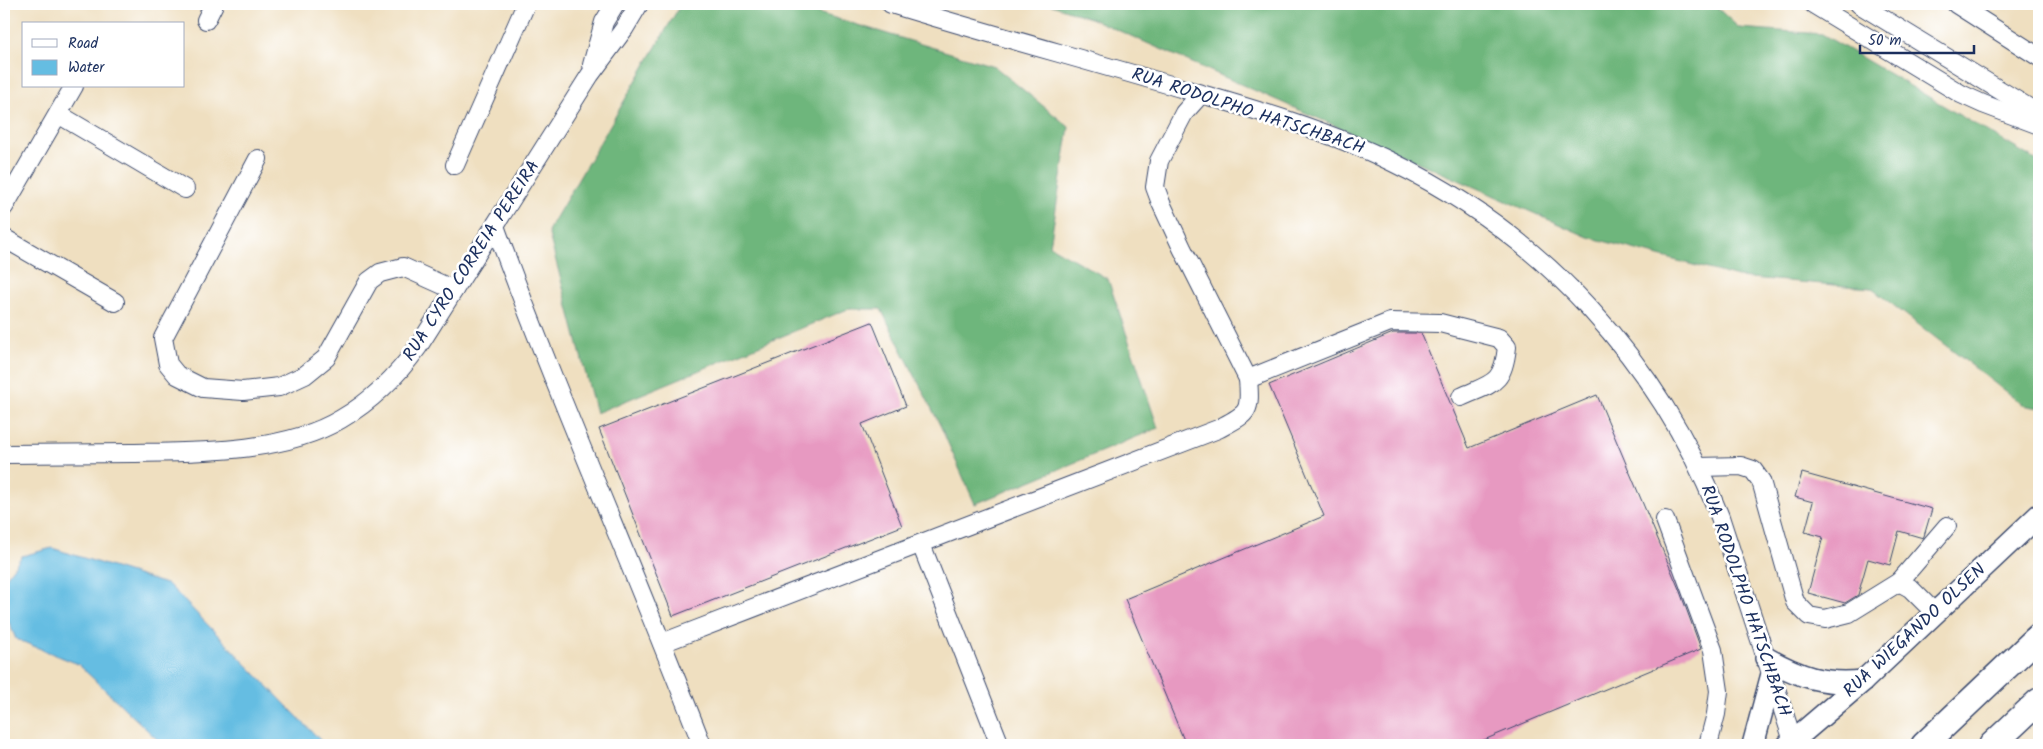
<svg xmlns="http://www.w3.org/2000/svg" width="2043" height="749" font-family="Kalam,sans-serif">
	<rect width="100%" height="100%" fill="#fff"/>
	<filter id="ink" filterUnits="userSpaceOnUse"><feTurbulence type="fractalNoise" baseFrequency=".02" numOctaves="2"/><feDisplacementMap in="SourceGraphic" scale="10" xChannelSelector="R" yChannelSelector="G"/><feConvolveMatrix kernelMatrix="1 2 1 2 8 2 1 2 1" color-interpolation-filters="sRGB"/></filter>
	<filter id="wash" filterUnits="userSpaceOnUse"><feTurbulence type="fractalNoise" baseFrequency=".0096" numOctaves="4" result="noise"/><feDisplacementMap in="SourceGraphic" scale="20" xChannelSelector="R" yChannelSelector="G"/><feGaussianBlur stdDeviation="1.12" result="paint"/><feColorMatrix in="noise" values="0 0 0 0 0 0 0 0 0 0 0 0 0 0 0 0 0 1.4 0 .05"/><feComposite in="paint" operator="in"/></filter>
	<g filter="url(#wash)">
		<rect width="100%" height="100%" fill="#efdfc0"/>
		<!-- forest -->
		<g fill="#6eb67c" stroke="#44726d">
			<polygon points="681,4 788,4 994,66 1069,127 1050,246 1108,279 1158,428 975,504 940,425 881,309 848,309 596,413 548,231"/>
			<polygon points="1049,4 1713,4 1739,28 1822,34 2039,162 2039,408 2023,405 1871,288 1738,277 1588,237 1090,18"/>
		</g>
		<!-- water -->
		<polygon fill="#65bde2" stroke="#4076a0" points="52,548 169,585 325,745 163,745 78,664 16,639 4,611 4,580 22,556"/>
		<g id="blocks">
			<!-- building -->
			<g fill="#e799c1">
				<polygon points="872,322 906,406 862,424 902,526 673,616 599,429"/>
				<polygon points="1393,333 1421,333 1469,448 1597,395 1679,589 1701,649 1472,745 1186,745 1125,599 1324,516 1269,385"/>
				<polygon points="1802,473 1932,509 1924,536 1923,538 1899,531 1890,565 1868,559 1858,595 1845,603 1808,593 1823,537 1805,532 1813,502 1795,497"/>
			</g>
		</g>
	</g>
	<g filter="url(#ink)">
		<use href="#blocks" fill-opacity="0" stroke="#3b496d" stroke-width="1"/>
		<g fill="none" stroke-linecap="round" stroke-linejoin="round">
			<defs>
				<g id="minor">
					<path d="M891,4C982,32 1075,57 1167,84C1243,106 1323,128 1394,163C1544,236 1659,362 1720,517L1793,741"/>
					<polyline points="1813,4 1961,94 1983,104 2039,125"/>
					<polyline points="1859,4 2039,114"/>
					<polyline points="1956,4 2039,57"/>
					<polyline points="206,20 214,4"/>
					<polyline points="592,65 604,22 615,4"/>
					<polyline points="58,114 185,189"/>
					<polyline points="258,159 163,338 168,364 177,375 203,388 243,391 279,387 305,375 326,358 369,281 380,273 403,267 454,290"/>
					<polyline points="455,165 526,4"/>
					<polyline points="4,207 74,86"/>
					<path d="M495,226C559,401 635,571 702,745"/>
					<polyline points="4,238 115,302"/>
					<path d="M1248,379L1390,322L1440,323L1499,338L1507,347C1503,385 1492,383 1461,397"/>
					<path d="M4,454C47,454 90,453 133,453C197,452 285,453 341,419C372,401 397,376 418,347L590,75L624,29L639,4"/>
					<polyline points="1699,467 1741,466 1753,470 1761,481 1795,602 1809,616 1825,619 1849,613 1899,582 1947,526"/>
					<polyline points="1665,520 1713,650 1719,691 1716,714 1708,745"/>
					<polyline points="921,544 1000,745"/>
					<polyline points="1899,582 1910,588 1935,613"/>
					<path d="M662,643L1218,429C1248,413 1251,414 1248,379L1182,248L1161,203L1155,187L1159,161L1184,113L1201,94"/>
				</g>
				<g id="major">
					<path d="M1766,658C1800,677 1823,685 1863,681"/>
					<polyline points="1753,745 1772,674"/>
					<polyline points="1788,745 1863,681 2039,515"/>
				</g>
				<g id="highway">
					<polyline points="1924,745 2039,636"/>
					<polyline points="1992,745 2039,701"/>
				</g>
			</defs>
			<!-- minor casing -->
			<use href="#minor" stroke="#3b496d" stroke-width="20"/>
			<!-- major casing -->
			<use href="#major" stroke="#3b496d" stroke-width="24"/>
			<!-- highway casing -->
			<use href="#highway" stroke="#3b496d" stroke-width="28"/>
			<!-- minor -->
			<use href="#minor" stroke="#fff" stroke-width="18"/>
			<!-- major -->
			<use href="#major" stroke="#fff" stroke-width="21"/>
			<!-- highway -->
			<use href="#highway" stroke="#fff" stroke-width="25"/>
		</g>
	</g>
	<g text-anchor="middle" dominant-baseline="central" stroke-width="5" stroke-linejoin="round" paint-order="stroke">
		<!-- street labels -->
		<g font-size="18" fill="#1b2f5e" stroke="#fff">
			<text transform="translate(1248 112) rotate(18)">RUA RODOLPHO HATSCHBACH</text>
			<text transform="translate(472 261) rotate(-57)">RUA CYRO CORREIA PEREIRA</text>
			<text transform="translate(1745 601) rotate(71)">RUA RODOLPHO HATSCHBACH</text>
			<text transform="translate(1915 631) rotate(-43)">RUA WIEGANDO OLSEN</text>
		</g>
	</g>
	<!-- margin -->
	<rect width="2043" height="749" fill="none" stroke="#fff" stroke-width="20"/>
	<!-- legend -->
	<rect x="22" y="22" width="162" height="65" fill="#ffffff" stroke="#a4acbf"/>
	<rect x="32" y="39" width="25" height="8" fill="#ffffff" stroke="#a4acbf"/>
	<text x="68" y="48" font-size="15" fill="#1b2f5e">Road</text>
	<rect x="32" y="60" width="25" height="15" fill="#65bde2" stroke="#a4acbf"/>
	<text x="68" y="72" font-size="15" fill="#1b2f5e">Water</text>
	<!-- scale -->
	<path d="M1860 45v8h114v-8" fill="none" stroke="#1b2f5e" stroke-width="2.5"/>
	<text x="1868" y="45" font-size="15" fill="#1b2f5e" stroke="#ffffff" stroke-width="4" paint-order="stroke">50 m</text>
</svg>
